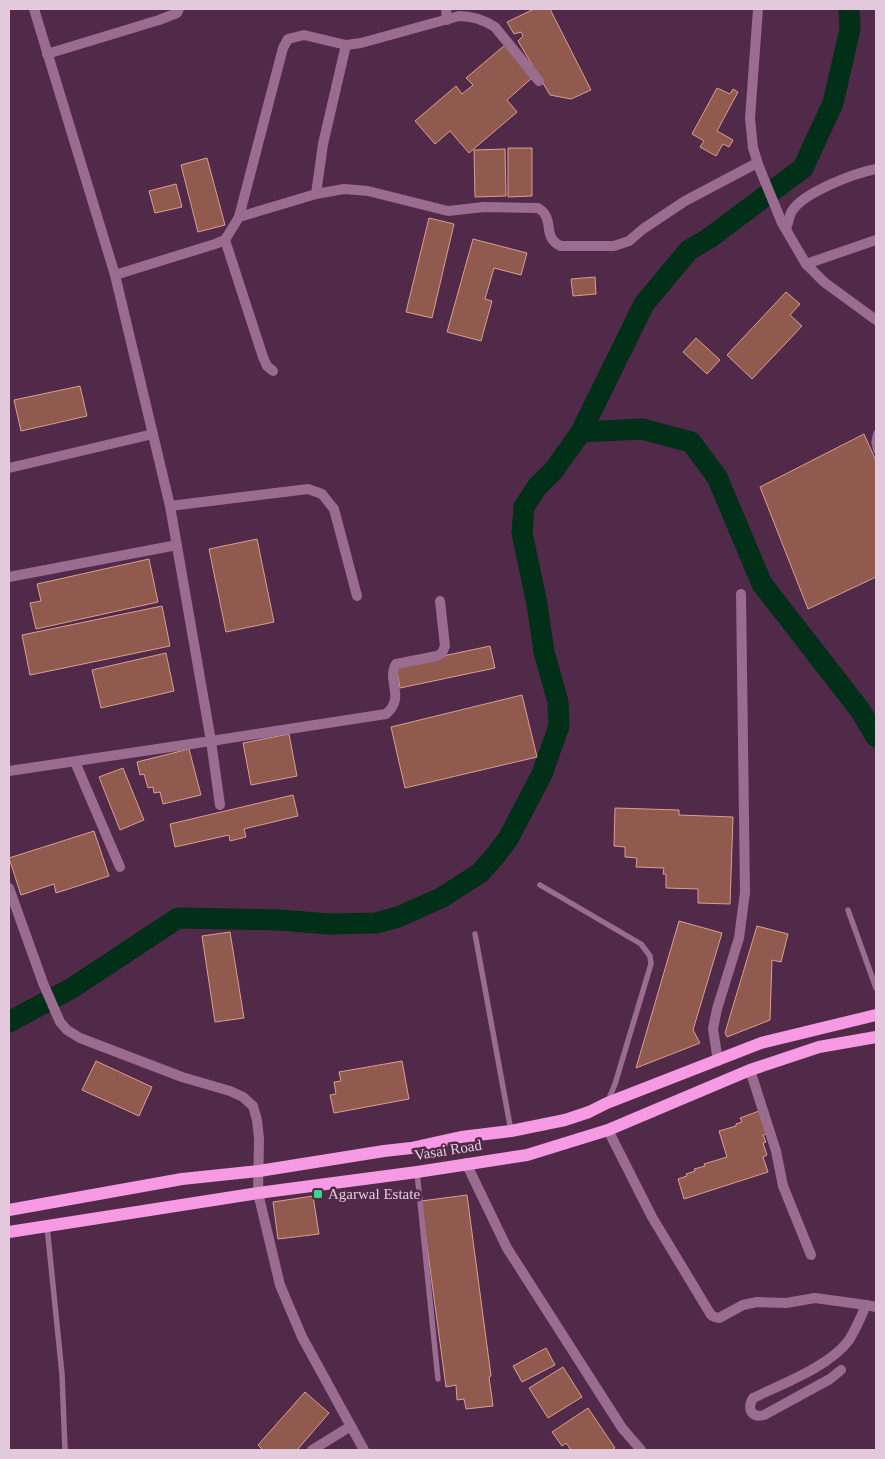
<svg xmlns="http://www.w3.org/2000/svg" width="885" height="1459" font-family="Georgia,serif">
	<rect width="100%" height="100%" fill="#512a49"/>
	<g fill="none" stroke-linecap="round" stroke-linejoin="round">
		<!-- river -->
		<g stroke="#012f17" stroke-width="21">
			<polyline points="581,432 642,429 691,442 717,477 762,584 860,710 876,737"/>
			<polyline points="9,1022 72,988 178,918 280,920 329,924 376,923 398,917 441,898 480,873 495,856 508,839 542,774 559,726 558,702 544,652 537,604 522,533 524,507 537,487 554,470 581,432 644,304 689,250 708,239 803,168 833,103 850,29 849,9"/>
		</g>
	</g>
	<!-- building -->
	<g fill="#905b4e" stroke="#d99f90">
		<polygon points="534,9 550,9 591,90 571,99 550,95 518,41 523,36 521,32 514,34 507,22"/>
		<polygon points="505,45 533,77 507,100 517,112 469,153 450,131 435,144 415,121 456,86 462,94 473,85 466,78"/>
		<polygon points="717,88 730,94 733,89 738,92 717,131 733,140 729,147 723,144 716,156 700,147 704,141 692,134"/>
		<polygon points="508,148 532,148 532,196 508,197"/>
		<polygon points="505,149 506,196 475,197 474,150"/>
		<polygon points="207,158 225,225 198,232 181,165"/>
		<polygon points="176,184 182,207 155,213 149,191"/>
		<polygon points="429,218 454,224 432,318 406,312"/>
		<polygon points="473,239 527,253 521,275 494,268 485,299 492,301 481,341 447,332"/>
		<polygon points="595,277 596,294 573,296 571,279"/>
		<polygon points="786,292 800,304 790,315 802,326 752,379 727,355"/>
		<polygon points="696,338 720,360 707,374 683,352"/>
		<polygon points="80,386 87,416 21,431 14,400"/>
		<polygon points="864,434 876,461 876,577 808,609 760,487"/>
		<polygon points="257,539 274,622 226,632 209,549"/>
		<polygon points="149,559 158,602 36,629 30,603 41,601 37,584"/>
		<polygon points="162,606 170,646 30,675 22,635"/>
		<polygon points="490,646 495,668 400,688 396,666"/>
		<polygon points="166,653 174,691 101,708 92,670"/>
		<polygon points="522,695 537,757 405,788 391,727"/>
		<polygon points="289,734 297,776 251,785 243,743"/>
		<polygon points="189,749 201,795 163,804 160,792 154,793 153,787 148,788 144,774 140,775 137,762"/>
		<polygon points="123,768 144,820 120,830 99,777"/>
		<polygon points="293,795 298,816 244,829 246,837 230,841 229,835 175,847 170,824"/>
		<polygon points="615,808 679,810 679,815 733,817 730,904 698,903 698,889 666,888 666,874 663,874 664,868 636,867 637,858 625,857 625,847 614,846"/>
		<polygon points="94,831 109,876 56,893 54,884 21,895 9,858"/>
		<polygon points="679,921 722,933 693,1030 700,1043 636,1068"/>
		<polygon points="757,926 788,934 781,962 772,960 770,1020 727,1037 725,1033"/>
		<polygon points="230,932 244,1018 215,1022 202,936"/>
		<polygon points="96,1061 152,1087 139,1116 82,1090"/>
		<polygon points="402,1061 409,1099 334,1113 330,1095 336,1094 334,1082 341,1081 339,1072"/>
		<polygon points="759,1111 767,1134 763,1135 766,1142 763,1143 767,1155 763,1157 768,1172 684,1199 678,1179 687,1176 686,1174 695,1171 694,1169 705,1166 704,1164 727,1157 719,1131 736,1126 736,1124 742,1122 740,1118"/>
		<polygon points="467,1195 491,1376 489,1377 493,1406 466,1409 464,1399 457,1400 456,1385 446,1387 421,1201"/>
		<polygon points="313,1196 319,1234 278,1239 273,1202"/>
		<polygon points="546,1348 555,1365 522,1382 513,1366"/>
		<polygon points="563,1367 582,1397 548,1418 529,1388"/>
		<polygon points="305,1392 329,1413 297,1450 263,1450 258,1445"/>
		<polygon points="588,1408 615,1448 612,1450 571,1450 566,1443 562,1446 552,1432"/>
	</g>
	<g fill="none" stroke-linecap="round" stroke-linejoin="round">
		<!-- service -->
		<g stroke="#9a6c8f" stroke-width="5.5">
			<polyline points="876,433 874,442 876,451"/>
			<polyline points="540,885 641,944 650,956 651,964 615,1084 608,1101"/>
			<polyline points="848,910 876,988"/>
			<polyline points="475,934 511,1131"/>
			<polyline points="417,1172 438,1379"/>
			<polyline points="47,1226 62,1374 65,1450"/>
		</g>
		<!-- minor -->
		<g stroke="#9a6c8f" stroke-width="10">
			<polyline points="446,9 447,20"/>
			<polyline points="47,54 159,20 177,13 179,9"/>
			<polyline points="316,194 323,144 346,45"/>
			<path d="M239,217L316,194L344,189L368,191L448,211L484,207L538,208C556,218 541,238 561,246H614L629,241L643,229L685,201L757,163"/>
			<path d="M786,229C788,224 789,216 792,211C804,192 855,173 876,169"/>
			<polyline points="225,240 263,357 267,366 273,371"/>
			<polyline points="806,264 876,240"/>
			<path d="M115,275L215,244L225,240L239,217L283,48L288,39L304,35L346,45L361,43L459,16C473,16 484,20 495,27L539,81"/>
			<polyline points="9,468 153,434"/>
			<polyline points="170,506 308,489 322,494 334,509 357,596"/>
			<polyline points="9,577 177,545"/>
			<polyline points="75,762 120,867"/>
			<path d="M220,805L211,741L386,714C406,697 386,681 396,664L437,656L442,653L445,646L440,601"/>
			<polyline points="718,1061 713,1029 717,1009 739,938 745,892 741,594"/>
			<polyline points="750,1070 776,1151 783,1186 811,1255"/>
			<polyline points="608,1130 652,1217 711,1315 715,1317 719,1318 743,1305 757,1302 786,1303 815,1298 866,1305"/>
			<polyline points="466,1163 507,1248 622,1428 641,1450"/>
			<polyline points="258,1193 280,1285 302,1337 364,1450"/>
			<path d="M841,1370L830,1379L764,1415C751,1418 747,1409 753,1398C782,1384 829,1367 849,1340C856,1329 861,1317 866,1305L876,1307"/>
			<polyline points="312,1450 351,1426"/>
		</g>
		<!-- tertiary -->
		<g stroke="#9a6c8f" stroke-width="10">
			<polyline points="758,9 750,118 753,148 759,167 782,223 806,264 824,282 876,320"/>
			<polyline points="9,771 211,741 170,506 115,275 34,9"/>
			<polyline points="9,888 43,983 60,1022 67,1030 80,1038 182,1077 230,1091 243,1097 253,1106 257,1120 259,1139 258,1193"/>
		</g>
		<!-- primary -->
		<g stroke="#f79ae4" stroke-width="12">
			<polyline points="9,1210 182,1179 259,1171 384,1151 411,1148 461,1137 511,1131 565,1120 589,1112 607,1103 761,1043 876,1015"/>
			<polyline points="9,1232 258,1193 417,1172 527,1155 608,1130 750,1070 819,1047 876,1037"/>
		</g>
	</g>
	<!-- markers -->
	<rect fill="#32d882" stroke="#512a49" stroke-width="2" x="313" y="1189" width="10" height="10" rx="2.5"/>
	<g text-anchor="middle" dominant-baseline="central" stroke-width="5" stroke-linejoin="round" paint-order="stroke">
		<!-- street labels -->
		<g font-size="15" fill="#e2cadc" stroke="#512a49">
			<text transform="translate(448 1150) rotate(-9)">Vasai Road</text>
		</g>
		<!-- poi labels -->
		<g font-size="15" fill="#e2cadc" stroke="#512a49" text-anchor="start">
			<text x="328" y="1194">Agarwal Estate</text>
		</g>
	</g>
	<!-- border -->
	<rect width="885" height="1459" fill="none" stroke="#e2cadc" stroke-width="20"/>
</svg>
